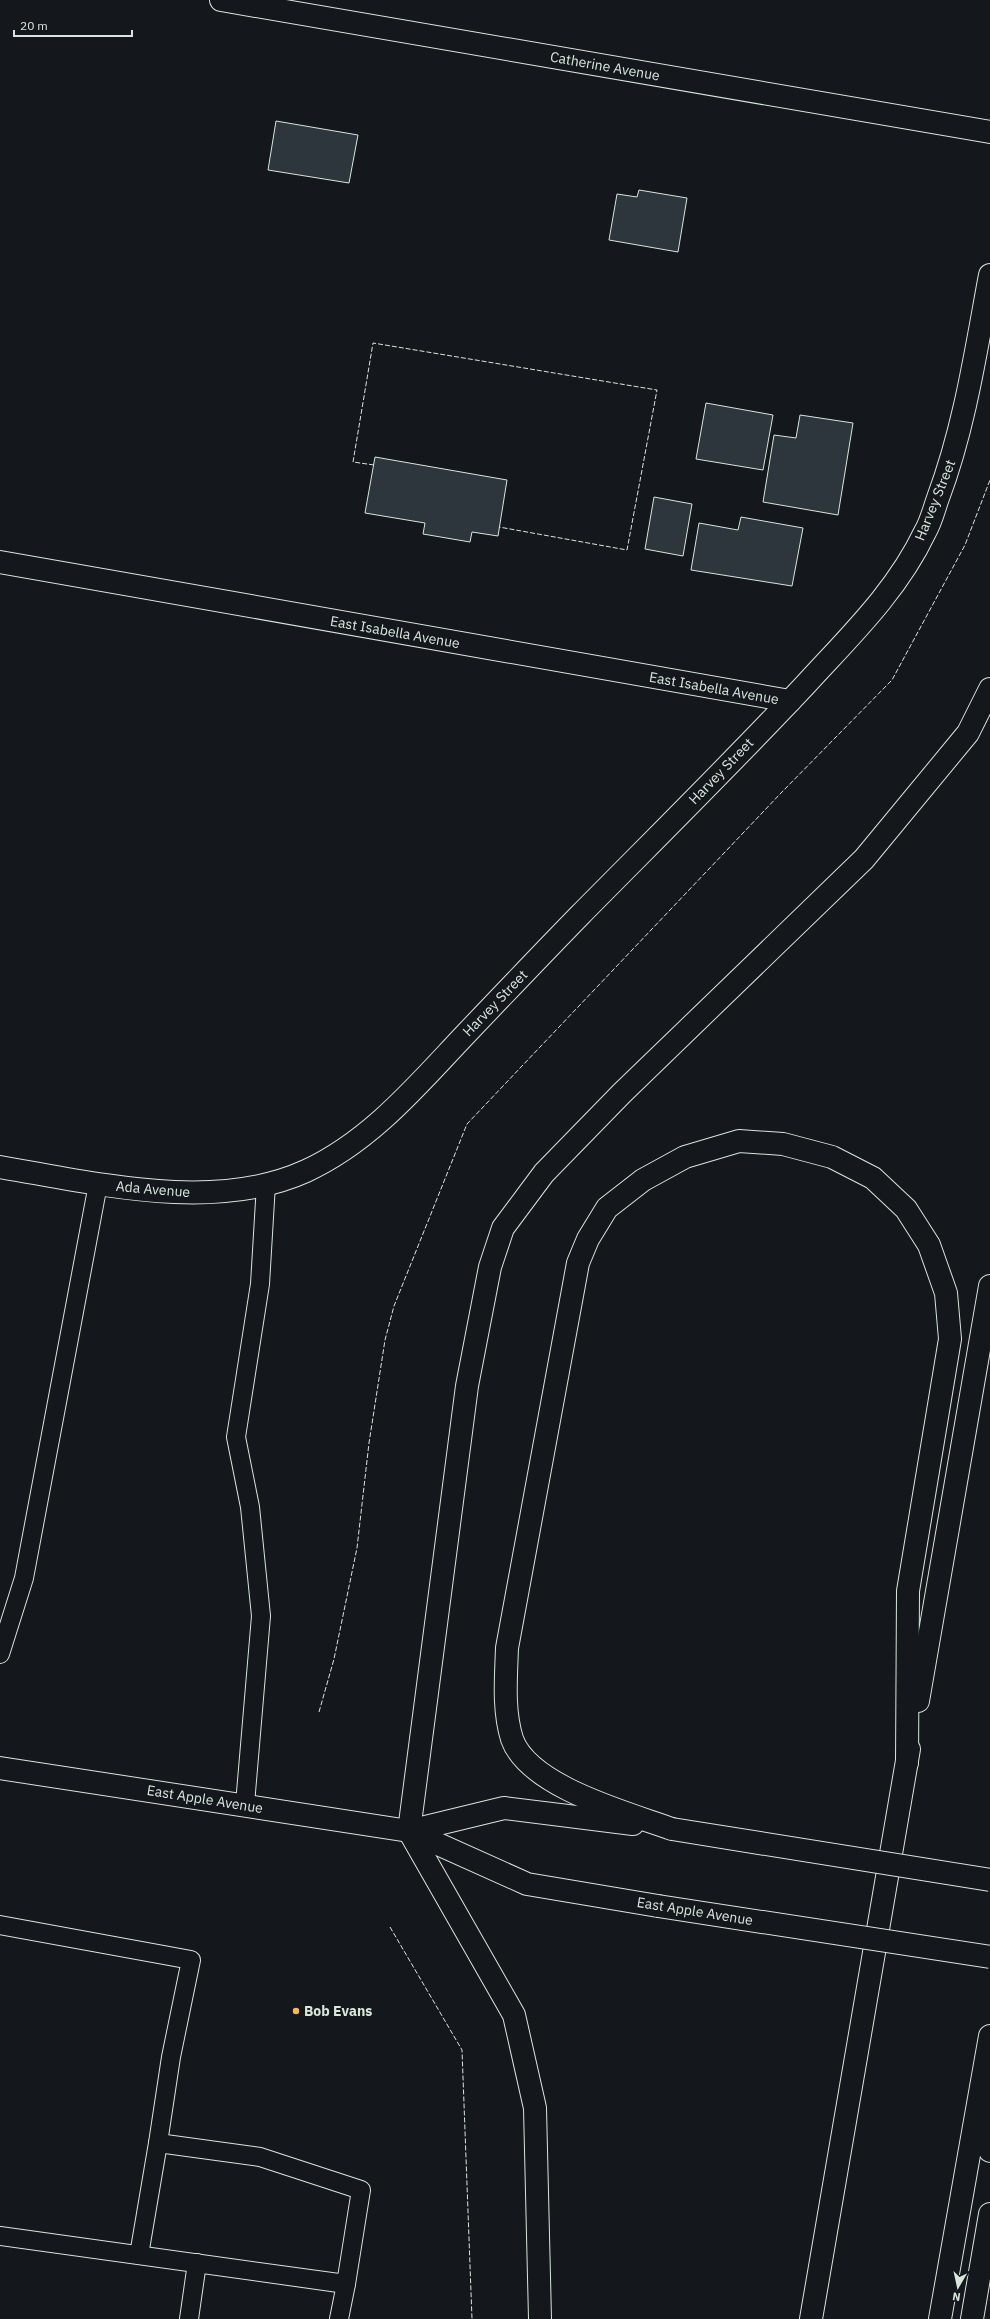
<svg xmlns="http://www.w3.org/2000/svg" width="990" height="2319" font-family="'IBM Plex Sans',sans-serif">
	<rect width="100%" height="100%" fill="#14181c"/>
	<!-- building -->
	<g fill="#2c363c" stroke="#d8e6dc">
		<polygon points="276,121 358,135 349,183 268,170"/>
		<polygon points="639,190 687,198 678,252 609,240 617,194 637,197"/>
		<polygon points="706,403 773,415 763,470 696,459"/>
		<polygon points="800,415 853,423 838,515 763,502 774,435 796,438"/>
		<polygon points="375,457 507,480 498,536 472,532 470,542 423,534 425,523 365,513"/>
		<polygon points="654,497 692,504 683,556 645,549"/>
		<polygon points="741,517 803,528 792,586 691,570 699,523 738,530"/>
	</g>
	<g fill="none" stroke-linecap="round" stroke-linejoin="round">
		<defs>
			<g id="lane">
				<polyline points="0,1654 24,1578 98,1184"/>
				<polyline points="245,1804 261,1616 250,1507 236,1437 260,1284 266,1184"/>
				<polyline points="0,1925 191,1960 171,2057 158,2143 260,2157 361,2190 346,2284 0,2236"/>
				<polyline points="139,2255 158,2143"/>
				<polyline points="189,2319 197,2263"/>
				<polyline points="339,2319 346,2284"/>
			</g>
			<g id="street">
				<polyline points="221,0 990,132"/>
				<polyline points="0,562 790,701"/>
			</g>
			<path id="secondary" d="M0,1167C95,1183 214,1213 306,1171C369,1142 415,1088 462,1038C501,997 540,956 580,915C656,838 733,762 807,683C850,636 897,591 925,532C931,522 934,509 938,498C965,426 976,350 990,275"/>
			<g id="highway">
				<polyline points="918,1701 990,1286"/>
				<polyline points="0,1768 409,1831 527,1884 658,1906"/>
				<path d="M672,1829C628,1813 529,1787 512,1739C503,1710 506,1678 507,1648L578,1263L588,1239L607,1208L643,1180L685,1157L739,1141L783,1144L832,1157L873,1178L906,1209L929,1245L946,1293L950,1339L908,1591L907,1763"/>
				<polyline points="409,1831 504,1808 633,1824"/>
				<polyline points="985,2104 990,2151"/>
				<polyline points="540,2319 535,2108 514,2015 409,1831 467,1386 490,1267 503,1228 544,1173 622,1093 864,859 968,733 990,689"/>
				<polyline points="811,2319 909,1749"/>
				<polyline points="940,2319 990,2036"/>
				<polyline points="972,2319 990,2214"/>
			</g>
		</defs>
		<!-- lane casing -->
		<use href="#lane" stroke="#d8e6dc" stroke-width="20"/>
		<!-- street casing -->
		<use href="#street" stroke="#d8e6dc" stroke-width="24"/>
		<!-- secondary casing -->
		<use href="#secondary" stroke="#d8e6dc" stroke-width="24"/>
		<!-- highway casing -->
		<use href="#highway" stroke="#d8e6dc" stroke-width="24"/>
		<!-- lane -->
		<use href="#lane" stroke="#14181c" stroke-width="18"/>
		<!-- street -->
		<use href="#street" stroke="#14181c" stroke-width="22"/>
		<!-- secondary -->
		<use href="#secondary" stroke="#14181c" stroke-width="22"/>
		<!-- highway -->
		<use href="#highway" stroke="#14181c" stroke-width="22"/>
		<defs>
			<g id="highway-bridge">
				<polyline points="672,1829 990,1880"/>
				<polyline points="658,1906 990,1957"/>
			</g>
		</defs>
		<!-- highway-bridge casing -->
		<use href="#highway-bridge" stroke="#d8e6dc" stroke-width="24" stroke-linecap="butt"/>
		<!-- highway-bridge -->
		<use href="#highway-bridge" stroke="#14181c" stroke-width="22"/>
		<!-- fence -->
		<g stroke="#d8e6dc" stroke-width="1" stroke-dasharray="5 2" stroke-linecap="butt">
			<polyline points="374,465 353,462 373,343 657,390 627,550 499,527"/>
			<polyline points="319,1712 334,1659 357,1548 369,1443 385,1340 394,1306 467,1124 781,793 892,680 965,545 990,480"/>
			<polyline points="390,1927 462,2050 472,2319"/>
		</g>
	</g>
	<!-- markers -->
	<circle fill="#ffb74d" stroke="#14181c" stroke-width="1.5" cx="296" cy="2011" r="4"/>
	<g text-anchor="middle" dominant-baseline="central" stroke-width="3" stroke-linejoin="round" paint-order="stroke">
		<!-- street labels -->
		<g font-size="14" fill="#d8e6dc" stroke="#14181c">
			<text transform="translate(605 66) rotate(10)">Catherine Avenue</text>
			<text transform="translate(935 500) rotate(-68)">Harvey Street</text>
			<text transform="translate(395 632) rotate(10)">East Isabella Avenue</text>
			<text transform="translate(714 688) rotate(10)">East Isabella Avenue</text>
			<text transform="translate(721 771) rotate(-46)">Harvey Street</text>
			<text transform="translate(495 1003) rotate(-46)">Harvey Street</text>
			<text transform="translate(153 1189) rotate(5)">Ada Avenue</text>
			<text transform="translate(205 1799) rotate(9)">East Apple Avenue</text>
			<text transform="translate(695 1911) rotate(9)">East Apple Avenue</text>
		</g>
		<!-- poi labels -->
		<g font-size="14" font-weight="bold" fill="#d8e6dc" stroke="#14181c" text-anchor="start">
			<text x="304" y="2011">Bob Evans</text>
		</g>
	</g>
	<!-- north arrow -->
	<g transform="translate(958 2287) rotate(189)" stroke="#14181c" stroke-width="3" paint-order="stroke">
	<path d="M0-3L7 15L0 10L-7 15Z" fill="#d8e6dc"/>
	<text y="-6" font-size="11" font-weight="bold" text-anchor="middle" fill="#d8e6dc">N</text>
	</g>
	<!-- scale -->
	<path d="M14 30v6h118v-6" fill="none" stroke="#d8e6dc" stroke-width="2"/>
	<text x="20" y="30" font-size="12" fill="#d8e6dc" stroke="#14181c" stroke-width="3" paint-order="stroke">20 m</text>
</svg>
